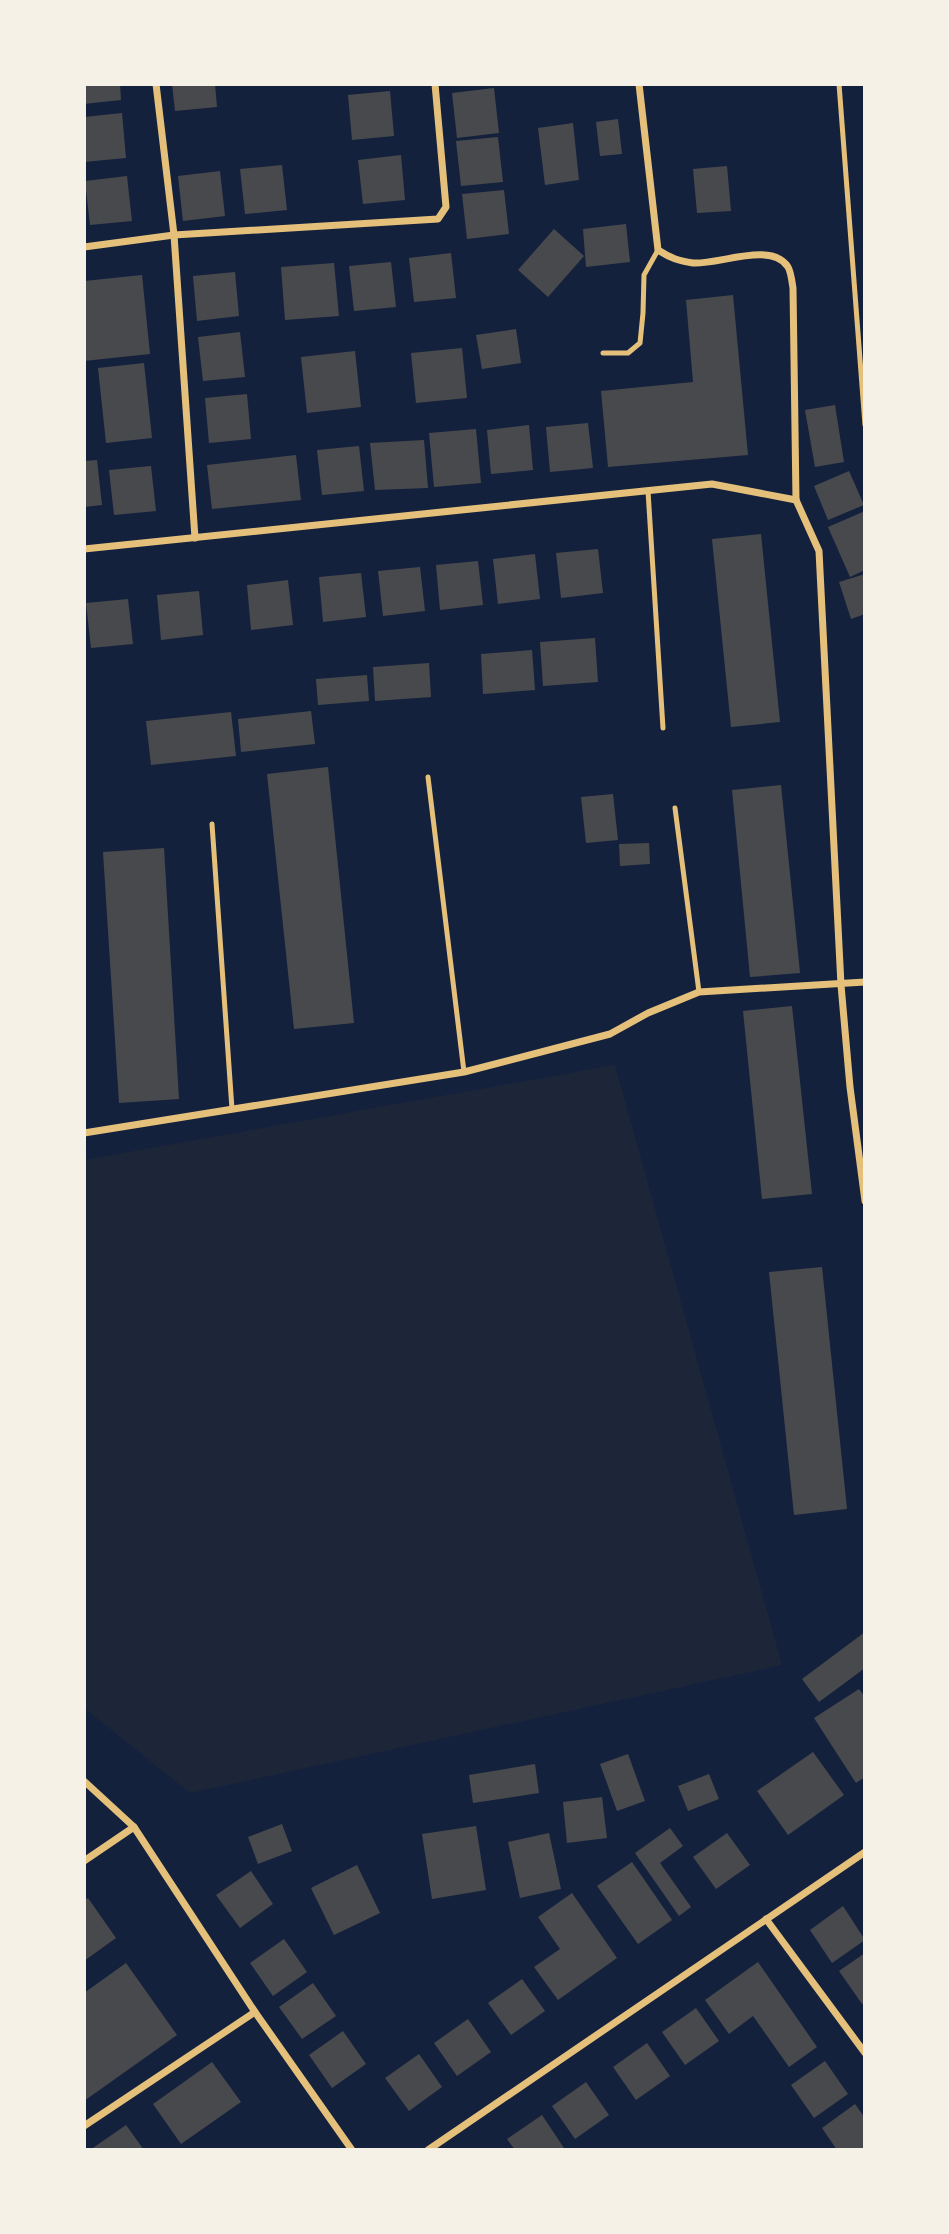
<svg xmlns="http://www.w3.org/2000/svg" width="949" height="2234" font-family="Georgia,serif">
	<rect width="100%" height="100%" fill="#14213d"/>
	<!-- green -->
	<polygon fill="#1d2539" points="615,1065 782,1665 190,1793 84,1708 84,1160"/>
	<!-- building -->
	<g fill="#48494c">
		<polygon points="84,84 120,84 121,100 84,104"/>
		<polygon points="172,84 215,84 217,107 175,111"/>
		<polygon points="494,88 499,133 457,138 452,93"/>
		<polygon points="390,91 394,136 352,140 348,95"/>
		<polygon points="122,113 126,158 84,162 84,117"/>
		<polygon points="618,119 622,154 600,156 596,122"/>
		<polygon points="573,123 579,180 545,185 538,128"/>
		<polygon points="498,137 503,182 461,186 456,141"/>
		<polygon points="401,155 405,200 363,204 358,160"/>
		<polygon points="282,165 287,210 245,214 240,169"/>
		<polygon points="727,166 731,211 697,213 693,169"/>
		<polygon points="220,171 225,216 183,221 178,176"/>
		<polygon points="127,176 132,221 90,225 85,181"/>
		<polygon points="504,190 509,234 467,239 462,194"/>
		<polygon points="626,224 630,262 586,267 583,229"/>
		<polygon points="554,229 584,256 548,297 518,270"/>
		<polygon points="451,253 456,298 414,302 409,258"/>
		<polygon points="391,262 396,307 354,311 349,266"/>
		<polygon points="334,263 339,316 285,320 281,267"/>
		<polygon points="235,272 239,316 197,321 193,276"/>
		<polygon points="142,275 150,354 84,361 84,281"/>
		<polygon points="733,295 748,455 608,467 601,391 693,382 686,300"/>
		<polygon points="516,329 521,363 482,369 476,335"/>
		<polygon points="240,332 245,377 203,381 198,337"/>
		<polygon points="462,348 467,398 416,403 411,353"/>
		<polygon points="355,351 361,407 307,413 301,357"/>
		<polygon points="144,363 152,438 106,443 98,368"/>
		<polygon points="247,394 251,439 209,443 205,398"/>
		<polygon points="835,405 844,462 815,467 805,410"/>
		<polygon points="588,423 593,468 550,472 546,427"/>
		<polygon points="529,425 533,470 491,474 487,430"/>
		<polygon points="476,429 481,483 434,487 429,433"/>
		<polygon points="424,440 428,488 375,490 370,443"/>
		<polygon points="359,446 364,491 322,495 317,450"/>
		<polygon points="296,455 301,500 212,509 207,465"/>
		<polygon points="97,460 102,505 84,507 84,461"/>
		<polygon points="151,466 156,511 114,515 109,470"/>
		<polygon points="849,471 864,505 828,520 814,486"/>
		<polygon points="865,511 865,570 850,577 828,527"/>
		<polygon points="761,534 780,722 731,727 712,539"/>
		<polygon points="598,549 603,593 561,598 556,553"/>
		<polygon points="535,554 540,599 498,604 493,559"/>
		<polygon points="478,561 483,605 440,610 436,565"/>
		<polygon points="420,567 425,611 383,616 378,571"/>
		<polygon points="361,573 366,617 323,622 319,577"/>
		<polygon points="865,574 865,614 851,619 839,582"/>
		<polygon points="288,580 293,625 251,630 247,585"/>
		<polygon points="199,591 203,635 161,640 157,595"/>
		<polygon points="128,599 133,644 91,648 86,603"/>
		<polygon points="595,638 598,682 543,686 540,642"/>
		<polygon points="532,650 535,690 483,694 481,654"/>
		<polygon points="429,663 431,697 375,701 373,667"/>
		<polygon points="367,675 369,701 318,705 316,679"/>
		<polygon points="311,711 315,744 241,752 238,719"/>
		<polygon points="231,712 236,756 151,765 146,721"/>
		<polygon points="328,767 354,1023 294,1029 267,774"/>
		<polygon points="781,785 800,973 750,977 732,790"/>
		<polygon points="613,794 618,840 586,843 581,797"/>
		<polygon points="649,843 650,864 620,866 619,844"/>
		<polygon points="164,848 179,1099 119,1103 103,852"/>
		<polygon points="792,1006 812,1194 762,1199 743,1011"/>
		<polygon points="822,1267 847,1509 794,1515 769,1272"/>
		<polygon points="865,1632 865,1668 819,1702 802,1679"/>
		<polygon points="859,1689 865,1697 865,1777 856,1783 814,1718"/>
		<polygon points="813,1752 844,1795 788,1835 757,1791"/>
		<polygon points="628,1754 645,1801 617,1811 600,1764"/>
		<polygon points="535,1764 539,1793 473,1803 469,1775"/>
		<polygon points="709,1774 719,1799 688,1811 678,1786"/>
		<polygon points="602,1797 607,1838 567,1843 563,1802"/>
		<polygon points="282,1824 292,1851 258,1864 248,1837"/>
		<polygon points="476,1826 486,1890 432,1899 422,1834"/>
		<polygon points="670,1828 683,1846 660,1863 691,1907 679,1916 635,1853"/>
		<polygon points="549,1833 561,1889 520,1898 508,1842"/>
		<polygon points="727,1833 750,1865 716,1889 693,1857"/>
		<polygon points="632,1862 672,1920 638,1944 597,1886"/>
		<polygon points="357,1865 380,1913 334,1935 311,1888"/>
		<polygon points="251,1871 273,1904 240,1928 216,1895"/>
		<polygon points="572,1893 617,1958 558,2000 534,1967 560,1949 538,1917"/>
		<polygon points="88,1898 116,1938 84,1961 84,1900"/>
		<polygon points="843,1906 865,1940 832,1963 810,1930"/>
		<polygon points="284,1939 307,1972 273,1996 250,1963"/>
		<polygon points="865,1953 865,2002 862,2004 839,1971"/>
		<polygon points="758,1962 817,2047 789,2067 753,2016 729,2034 705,2000"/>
		<polygon points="126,1963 177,2035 84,2101 84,1993"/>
		<polygon points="522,1979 545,2011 511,2035 488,2003"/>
		<polygon points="313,1983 336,2016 302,2039 279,2007"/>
		<polygon points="696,2008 719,2041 685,2065 662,2032"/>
		<polygon points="468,2019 491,2052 457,2076 434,2043"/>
		<polygon points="343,2031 366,2064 332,2088 309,2055"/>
		<polygon points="647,2043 670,2076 636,2100 613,2067"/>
		<polygon points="419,2054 442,2087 409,2111 385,2078"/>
		<polygon points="825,2061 848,2094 814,2118 791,2085"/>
		<polygon points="212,2062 241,2102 181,2144 153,2104"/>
		<polygon points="586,2082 609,2115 575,2139 552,2106"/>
		<polygon points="855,2104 865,2118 865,2147 860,2150 837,2150 822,2128"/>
		<polygon points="542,2115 564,2148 561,2150 515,2150 507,2139"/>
		<polygon points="126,2125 144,2150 90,2150"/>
	</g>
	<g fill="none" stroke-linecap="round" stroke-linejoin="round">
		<!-- service -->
		<g stroke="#e5c07b" stroke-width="5">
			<polyline points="839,84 865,425"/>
			<polyline points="603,353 628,353 640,343 643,313 644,275 658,250"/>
			<polyline points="648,491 663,728"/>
			<polyline points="428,777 464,1072"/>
			<polyline points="675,808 699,992"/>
			<polyline points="212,824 232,1109"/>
		</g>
		<!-- minor -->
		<g stroke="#e5c07b" stroke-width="7">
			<polyline points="156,84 174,235 195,538"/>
			<path d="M639,84L658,250C670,258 679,261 693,263C718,265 772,241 788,267C791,272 792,282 793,288L796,500L819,551L841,985L850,1087L865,1201"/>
			<polyline points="84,247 174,235 438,219 446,207 435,84"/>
			<polyline points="84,549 712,484 796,500"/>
			<polyline points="84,1133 464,1072 610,1034 648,1013 699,992 865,982"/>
			<polyline points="84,1781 134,1827 255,2012 352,2150"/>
			<polyline points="84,1861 134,1827"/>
			<polyline points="766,1919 865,2053"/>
			<polyline points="84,2126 255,2012"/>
			<polyline points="428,2150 865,1852"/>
		</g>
	</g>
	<!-- border -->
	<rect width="949" height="2234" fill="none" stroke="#f6f1e7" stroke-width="172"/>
</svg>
